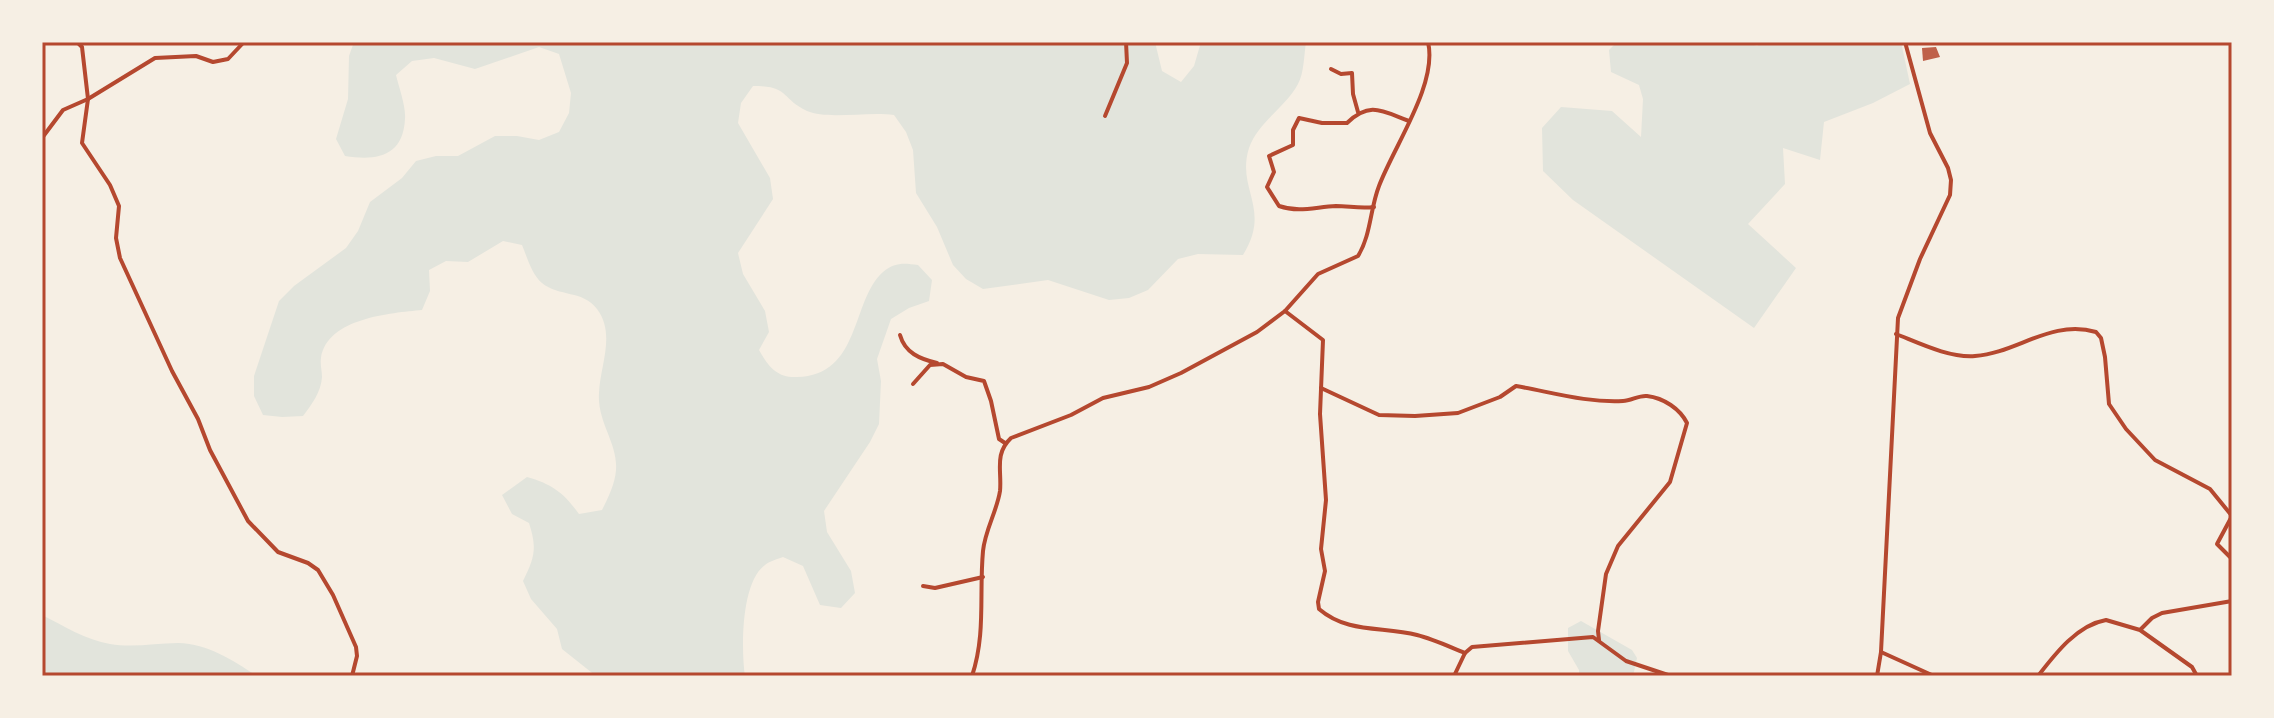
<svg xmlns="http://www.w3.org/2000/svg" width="2274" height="718" font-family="'Sofia Sans Condensed',sans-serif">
	<rect width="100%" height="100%" fill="#f6efe4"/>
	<!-- green -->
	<g fill="#e2e4dc">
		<path d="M354,42H1155L1162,71L1181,82L1194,66L1201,42H1306C1304,55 1304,73 1298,84C1285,108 1258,122 1249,148C1236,190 1272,208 1243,255L1198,254L1178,259L1148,290L1129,298L1109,300L1048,280L983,289L966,279L953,265L937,227L916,193L913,150L906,132L894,115C868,111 828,120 807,111C780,98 790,86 753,86L741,103L738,123L770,178L773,199L738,253L743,274L765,311L769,332L759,350C768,366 777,378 797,377C861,376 851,300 883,272C895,262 904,263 918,265L932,280L929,301L909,308L891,319L877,359L881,381L879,424L870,442L824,511L827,532L851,571L855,593L841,608L820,605L803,566L783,557C778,559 770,561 765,565C741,582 741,649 745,676H596L562,649L557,629L531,599L523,581C535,557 537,548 529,523L512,514L502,495L527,477C552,484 564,493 579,514L602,510C608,498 615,484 616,470C618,443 597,422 599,393C600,366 616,334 597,309C583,290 559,297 542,283C532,275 527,257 522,245L503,241L468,262L446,261L429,270L430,291L422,310C391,313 327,318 321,358C320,364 322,371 322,377C321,392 312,404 303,416L282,417L263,415L254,396V376L279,301L294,286L346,248L358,231L370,202L402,178L416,161L436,156H458L495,136H517L539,140L559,132L569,113L571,93L559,54L539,47L475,69L434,58L412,61L396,75C399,88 406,106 405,119C403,157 376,161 345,156L336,139L348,99L349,56Z"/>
		<polygon points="1617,42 1744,42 1757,46 1764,42 1901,42 1910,84 1873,103 1824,122 1820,160 1783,148 1785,184 1748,224 1796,268 1754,328 1573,200 1543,171 1542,128 1561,107 1612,111 1641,137 1643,99 1639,85 1611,72 1609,50"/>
		<path d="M42,615C64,626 86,640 110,644C133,648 156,643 178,643C209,644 232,660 257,676H42Z"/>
		<polygon points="1581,621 1632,650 1637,658 1633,676 1579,676 1579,670 1568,651 1568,628"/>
	</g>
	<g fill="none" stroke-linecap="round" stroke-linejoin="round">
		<!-- stream -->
		<g stroke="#c9d6d2" stroke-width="3">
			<polyline points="2231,42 2232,43"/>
			<polyline points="2232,59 2232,72"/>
		</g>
	</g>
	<!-- building -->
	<polygon fill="#bf614a" points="1936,47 1940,57 1923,61 1922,48"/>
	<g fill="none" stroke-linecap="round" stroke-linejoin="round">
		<!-- minor -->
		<g stroke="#b5482f" stroke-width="4">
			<polyline points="77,42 82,47 88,99 82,143 110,185 119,206 116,238 120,258 172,371 198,419 210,450 248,521 278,552 308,563 318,570 333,595 356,647 357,656 352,676"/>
			<polyline points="1331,69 1341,74 1352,73 1353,94 1358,112"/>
			<polyline points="1105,116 1127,63 1126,42"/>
			<polyline points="42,138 63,110 88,99 155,58 196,56 213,62 228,59 244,42"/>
			<path d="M1374,207C1360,209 1349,206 1336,206C1315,207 1299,213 1279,206L1267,187L1274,172L1269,156L1293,145V130L1299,118L1322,123H1347C1370,101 1382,111 1409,121"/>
			<path d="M1285,311L1323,340L1320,414L1326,500L1321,549L1325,571L1318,602L1319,609C1348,634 1383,626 1417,635C1433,639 1450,647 1465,653"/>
			<path d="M1896,334C1919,343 1949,358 1975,356C2017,353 2051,319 2096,332L2101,338L2105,357L2109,404L2126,429L2155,460L2210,489L2232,516"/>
			<path d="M900,335C905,353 920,359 937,363"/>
			<polyline points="913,384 930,365 943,364 966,377 984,381 991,401 999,439 1005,443"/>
			<path d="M1321,388L1379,415L1415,416L1458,413L1500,397L1516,386C1551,392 1587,403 1623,401C1631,401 1639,395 1647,396C1664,398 1680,409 1687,423L1670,482L1618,546L1606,574L1598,631L1599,640"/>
			<polyline points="2232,516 2217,544 2232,559"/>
			<polyline points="923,586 935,588 983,577"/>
			<polyline points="2141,629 2152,618 2162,613 2232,601"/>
			<polyline points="1881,652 1934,676"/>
			<path d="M972,676C986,634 979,594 983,551C985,530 997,511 1000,491C1002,471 994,454 1011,438L1071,415L1103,398L1149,387L1181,373L1257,332L1285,311L1318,274L1358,256C1371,235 1370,209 1379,186C1394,146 1438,84 1428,42"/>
			<polyline points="1454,676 1465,653 1472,647 1593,637 1626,661 1671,676"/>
			<polyline points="1877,676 1881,652 1898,318 1920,259 1950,195 1951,180 1948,168 1930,133 1905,42"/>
			<path d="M2038,676C2055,654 2077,625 2106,620L2140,630L2192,667L2197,676"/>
		</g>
	</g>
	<!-- border -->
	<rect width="2274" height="718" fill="none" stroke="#f6efe4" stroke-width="88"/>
	<rect x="44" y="44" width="2186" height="630" fill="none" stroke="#b5482f" stroke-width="3"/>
</svg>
